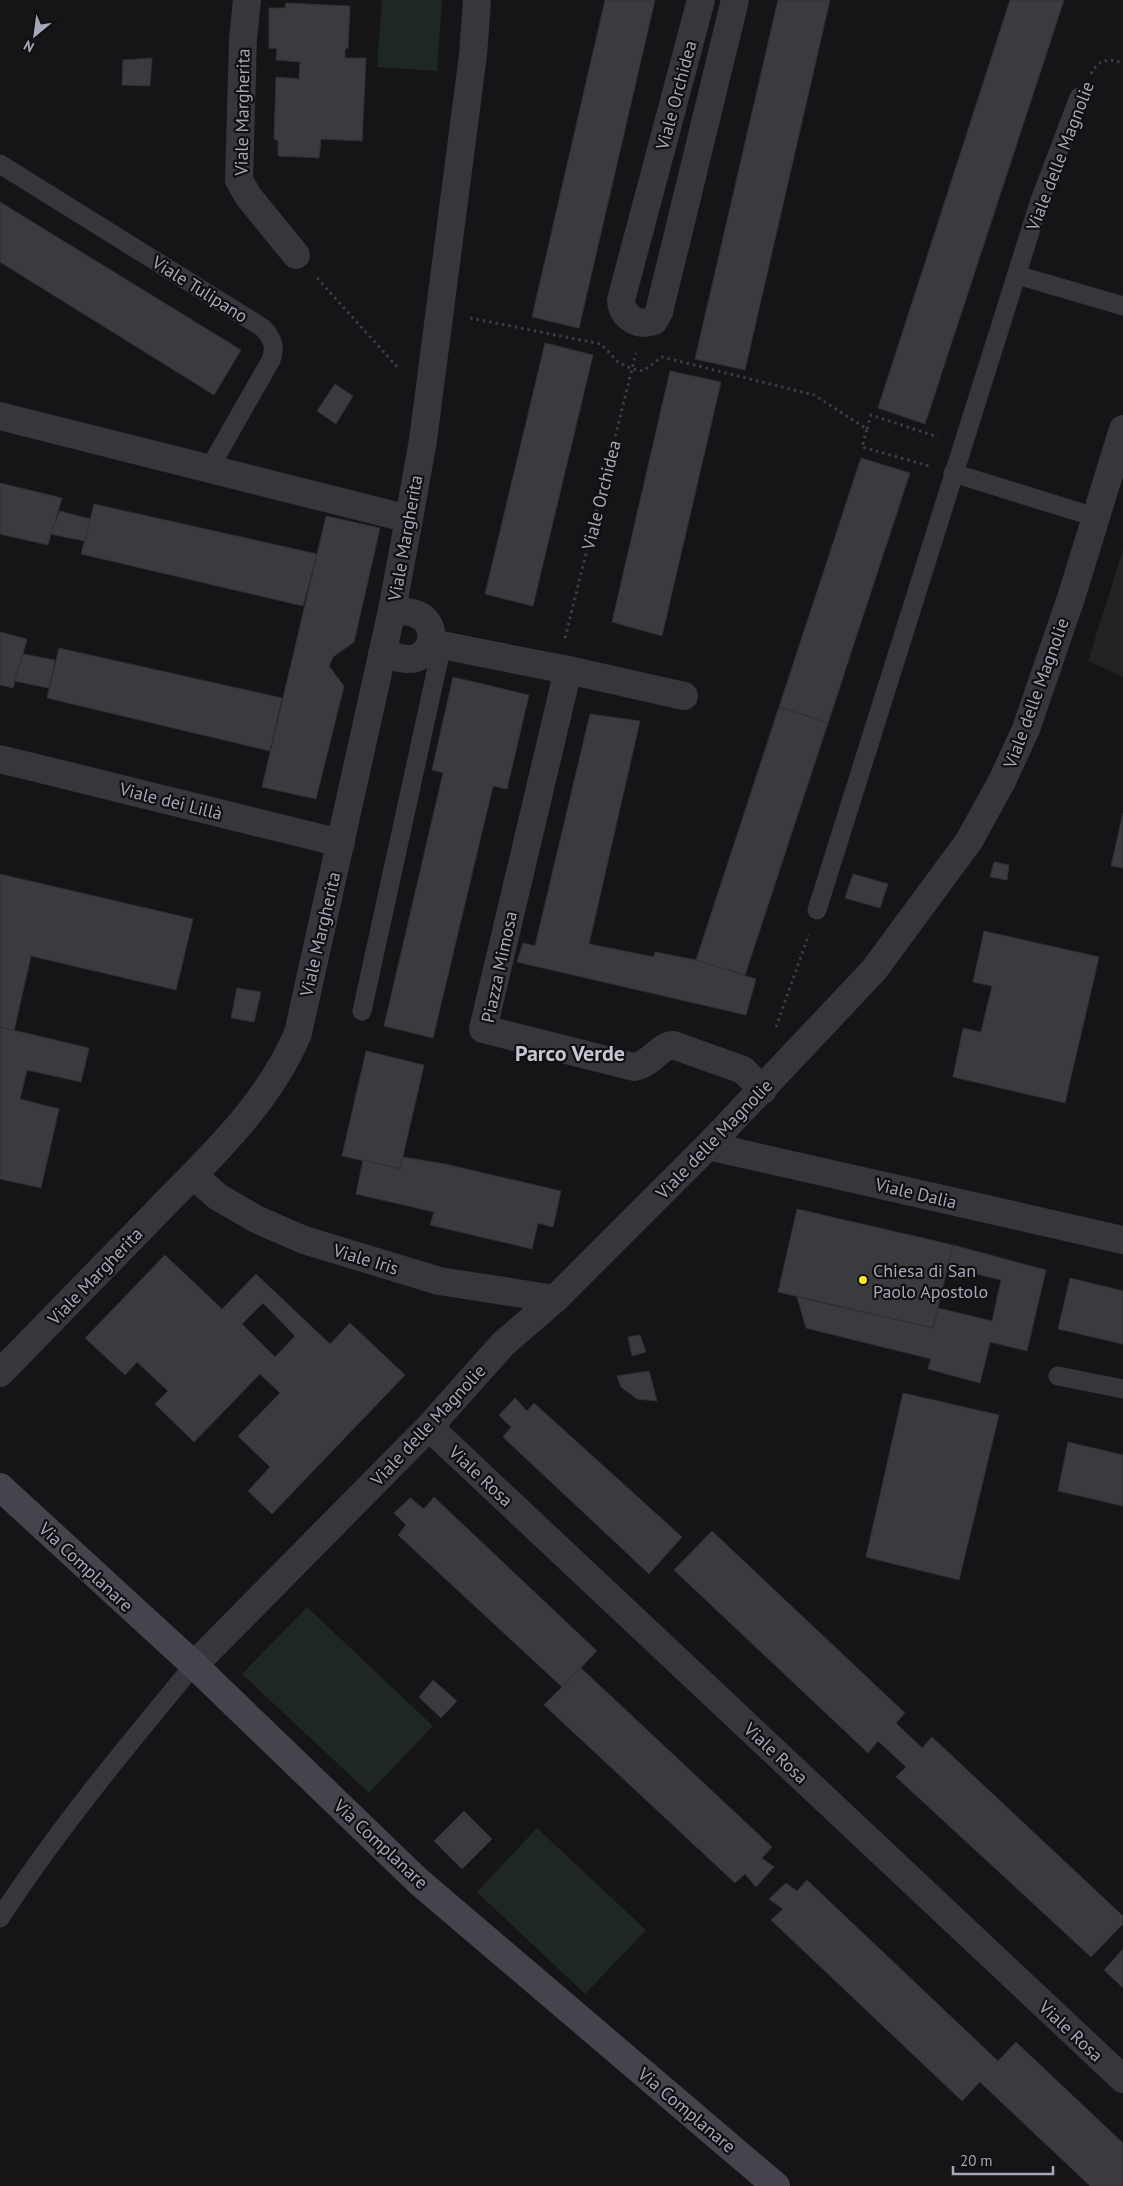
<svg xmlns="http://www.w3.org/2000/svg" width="1123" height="2186" font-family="'PT Sans',sans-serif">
	<rect width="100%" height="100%" fill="#151517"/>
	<!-- built -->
	<polygon fill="#222124" points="1123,550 1123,677 1088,661"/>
	<!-- green -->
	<g fill="#1f2722">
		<polygon points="382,0 442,0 437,71 377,67"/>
		<polygon points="307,1607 433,1726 369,1793 242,1674"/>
		<polygon points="537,1828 646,1930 585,1994 477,1892"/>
	</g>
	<!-- building -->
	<g fill="#3a3a3f" stroke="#302f33" fill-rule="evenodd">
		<polygon points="605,0 655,0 579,328 532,317"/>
		<polygon points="778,0 830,0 745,370 695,359"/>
		<polygon points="1010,0 1064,0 925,424 878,408"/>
		<polygon points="286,3 350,6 348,48 345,49 345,58 366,58 362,141 321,139 319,158 278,156 278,141 274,139 276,77 299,79 300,62 276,60 277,49 269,48 269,8 285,8"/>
		<polygon points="152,58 150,86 122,85 123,60"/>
		<polygon points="0,202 241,350 214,395 0,262"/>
		<polygon points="545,343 593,355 533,606 485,594"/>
		<polygon points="670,371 721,382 662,636 612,622"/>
		<polygon points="335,384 353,396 336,424 317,411"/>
		<polygon points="861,458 910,473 828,723 779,707"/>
		<polygon points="0,483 62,498 48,545 0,534"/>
		<polygon points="94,504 317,554 303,606 81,554"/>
		<polygon points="60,511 90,519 85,541 50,534"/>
		<polygon points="326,516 380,528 354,642 333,657 329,666 344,686 316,799 262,787"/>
		<polygon points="0,632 27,639 13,688 0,685"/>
		<polygon points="59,648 282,698 270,751 47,698"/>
		<polygon points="23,654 55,660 49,688 14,681"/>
		<polygon points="453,677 529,695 507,789 493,786 433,1038 384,1026 443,773 432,770"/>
		<polygon points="779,707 828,723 745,975 696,960"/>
		<polygon points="590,714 640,721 589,944 654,957 655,952 696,960 756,979 746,1015 517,962 523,943 535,946"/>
		<polygon points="1123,813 1123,868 1111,866"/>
		<polygon points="994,862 1009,865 1007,880 990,877"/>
		<polygon points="0,874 193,919 176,990 31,956 14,1031 0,1027"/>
		<polygon points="853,874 888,884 880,908 845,898"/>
		<polygon points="984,931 1099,957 1065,1103 953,1077 963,1028 981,1032 992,986 973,982"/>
		<polygon points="237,988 261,992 254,1022 231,1018"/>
		<polygon points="0,1027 89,1048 81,1082 27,1070 20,1099 59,1109 41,1188 0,1179"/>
		<polygon points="366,1051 424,1065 400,1169 342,1156"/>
		<polygon points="403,1157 445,1164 561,1191 553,1227 538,1223 532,1249 430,1225 434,1212 356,1194 363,1160 400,1169"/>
		<polygon points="797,1209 953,1245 933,1328 778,1292"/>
		<polygon points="953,1245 1046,1270 1027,1351 990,1342 980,1383 928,1369 931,1359 806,1328 797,1297 933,1328 938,1308 992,1321 1001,1280 948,1267"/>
		<path d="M165,1255L222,1309L256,1274L330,1344L350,1323L405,1375L272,1514L248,1491L270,1467L238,1436L280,1393L260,1374L194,1442L155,1404L168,1391L137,1362L125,1375L85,1338ZM263,1303L295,1336L275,1357L242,1324Z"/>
		<polygon points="1070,1278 1123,1291 1123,1344 1058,1329"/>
		<polygon points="640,1335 646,1352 632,1356 628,1337"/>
		<polygon points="649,1371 657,1401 637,1399 621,1387 617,1376"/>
		<polygon points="903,1393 999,1415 959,1580 866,1557"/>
		<polygon points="515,1398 527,1411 534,1403 682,1537 649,1574 503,1437 511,1427 499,1415"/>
		<polygon points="1068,1442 1123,1455 1123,1506 1058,1491"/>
		<polygon points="434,1497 597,1651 562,1687 398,1535 406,1525 394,1513 410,1498 424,1509"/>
		<polygon points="712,1531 905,1713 896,1723 922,1748 932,1737 1123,1916 1123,1924 1091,1957 896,1777 906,1767 878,1741 868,1753 674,1570"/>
		<polygon points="581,1668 772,1847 762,1858 774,1867 756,1887 745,1874 735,1883 544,1705"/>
		<polygon points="433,1680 457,1701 441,1718 419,1697"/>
		<polygon points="464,1811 492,1839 462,1869 434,1841"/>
		<polygon points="807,1880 998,2061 1016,2042 1123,2143 1123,2186 1090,2186 980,2082 962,2101 771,1920 783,1909 769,1899 786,1883 797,1891"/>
		<polygon points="1123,1949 1123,1988 1104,1970"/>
	</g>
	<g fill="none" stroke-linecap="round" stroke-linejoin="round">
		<!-- path -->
		<g stroke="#3c3c43" stroke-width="3" stroke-dasharray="2.5 4" stroke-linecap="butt">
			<path d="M1091,74C1099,59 1107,58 1123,63"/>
			<polyline points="317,278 400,370"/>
			<polyline points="470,318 601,344 618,362 632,369 643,371 662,357 814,395 867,429 862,447 929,466"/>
			<polyline points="867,429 871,415 938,437"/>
			<polyline points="565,638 636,353"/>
			<polyline points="776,1027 809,934"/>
		</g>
		<!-- service -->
		<g stroke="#36363c" stroke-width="19">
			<path d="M0,164L263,328C273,339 276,347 271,360L209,469"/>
			<polyline points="1017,275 1123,306"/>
			<polyline points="953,473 1095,517"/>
			<polyline points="817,910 1040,200 1079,97"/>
			<polyline points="362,1011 442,645"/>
			<polyline points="1058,1376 1123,1389"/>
			<path d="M0,1918C58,1829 126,1747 194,1665"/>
		</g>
		<!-- pedestrian -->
		<path stroke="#36363c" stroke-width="28" d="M568,670L483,1029L634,1067C651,1064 661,1045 673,1045L743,1070L763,1090"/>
		<!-- minor -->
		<g stroke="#36363c" stroke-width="28">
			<polyline points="247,0 243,39 239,180 248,196 296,255"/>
			<path d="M701,0L621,300C622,317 638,327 654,321L659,312L735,0"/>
			<polyline points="0,416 409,519"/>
			<polyline points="431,643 568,670 684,696"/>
			<path d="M382,654C392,656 406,661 416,658C435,651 437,623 418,615C411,611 400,611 392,610"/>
			<polyline points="0,759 341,843"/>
			<polyline points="708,1146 1123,1240"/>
			<polyline points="193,1175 218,1197 256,1219 304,1240 439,1281 555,1299"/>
			<path d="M0,1373C52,1320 104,1266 156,1213C209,1158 268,1105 298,1033L392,610L409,519L423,440L473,55L477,0"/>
			<polyline points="429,1427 1123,2079"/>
			<polyline points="194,1665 429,1427 503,1344 555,1299 708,1146 874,970 969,841 1002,781 1026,729 1072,595 1123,429"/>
		</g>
		<!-- secondary -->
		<polyline stroke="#44444c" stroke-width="28" points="0,1487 194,1665 418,1881 776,2186"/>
	</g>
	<!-- markers -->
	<circle fill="#f9e92a" stroke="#101012" stroke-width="2" cx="863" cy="1280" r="5"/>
	<g text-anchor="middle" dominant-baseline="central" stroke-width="4.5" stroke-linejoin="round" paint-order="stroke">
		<!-- street labels -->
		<g font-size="18" fill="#a6a7b8" stroke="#101012">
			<text transform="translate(676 95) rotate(-75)">Viale Orchidea</text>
			<text transform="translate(242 112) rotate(-89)">Viale Margherita</text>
			<text transform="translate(1060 156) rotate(-69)">Viale delle Magnolie</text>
			<text transform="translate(200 289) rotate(32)">Viale Tulipano</text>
			<text transform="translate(601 495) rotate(-76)">Viale Orchidea</text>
			<text transform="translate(405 538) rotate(-80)">Viale Margherita</text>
			<text transform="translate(1036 693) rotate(-70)">Viale delle Magnolie</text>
			<text transform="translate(171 801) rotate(14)">Viale dei Lillà</text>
			<text transform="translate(320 934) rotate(-77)">Viale Margherita</text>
			<text transform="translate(499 967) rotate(-78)">Piazza Mimosa</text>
			<text transform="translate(714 1139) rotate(-46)">Viale delle Magnolie</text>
			<text transform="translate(916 1193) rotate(13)">Viale Dalia</text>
			<text transform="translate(366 1259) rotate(17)">Viale Iris</text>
			<text transform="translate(95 1276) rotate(-46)">Viale Margherita</text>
			<text transform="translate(428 1425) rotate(-47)">Viale delle Magnolie</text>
			<text transform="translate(481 1476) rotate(43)">Viale Rosa</text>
			<text transform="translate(86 1567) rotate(43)">Via Complanare</text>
			<text transform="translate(776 1753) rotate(43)">Viale Rosa</text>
			<text transform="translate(381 1844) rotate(43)">Via Complanare</text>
			<text transform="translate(1071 2031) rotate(43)">Viale Rosa</text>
			<text transform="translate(687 2110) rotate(40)">Via Complanare</text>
		</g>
		<!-- poi labels -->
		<g font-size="18" fill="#a6a7b8" stroke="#101012" text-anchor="start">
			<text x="873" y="1270">Chiesa di San<tspan x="873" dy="21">Paolo Apostolo</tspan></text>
		</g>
		<!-- district labels -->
		<g font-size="22" font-weight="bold" fill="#c7c7d3" stroke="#101012">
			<text x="570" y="1053">Parco Verde</text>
		</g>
	</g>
	<!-- north arrow -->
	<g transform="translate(35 35) rotate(209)" stroke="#101012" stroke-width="4" paint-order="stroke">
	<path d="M0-4L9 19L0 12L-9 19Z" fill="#a6a7b8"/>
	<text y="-8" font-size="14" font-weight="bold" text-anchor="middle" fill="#a6a7b8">N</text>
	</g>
	<!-- scale -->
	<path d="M953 2166v8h100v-8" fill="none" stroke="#a6a7b8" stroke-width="2.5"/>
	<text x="960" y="2166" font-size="15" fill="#a6a7b8" stroke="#101012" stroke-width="4" paint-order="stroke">20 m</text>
</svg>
